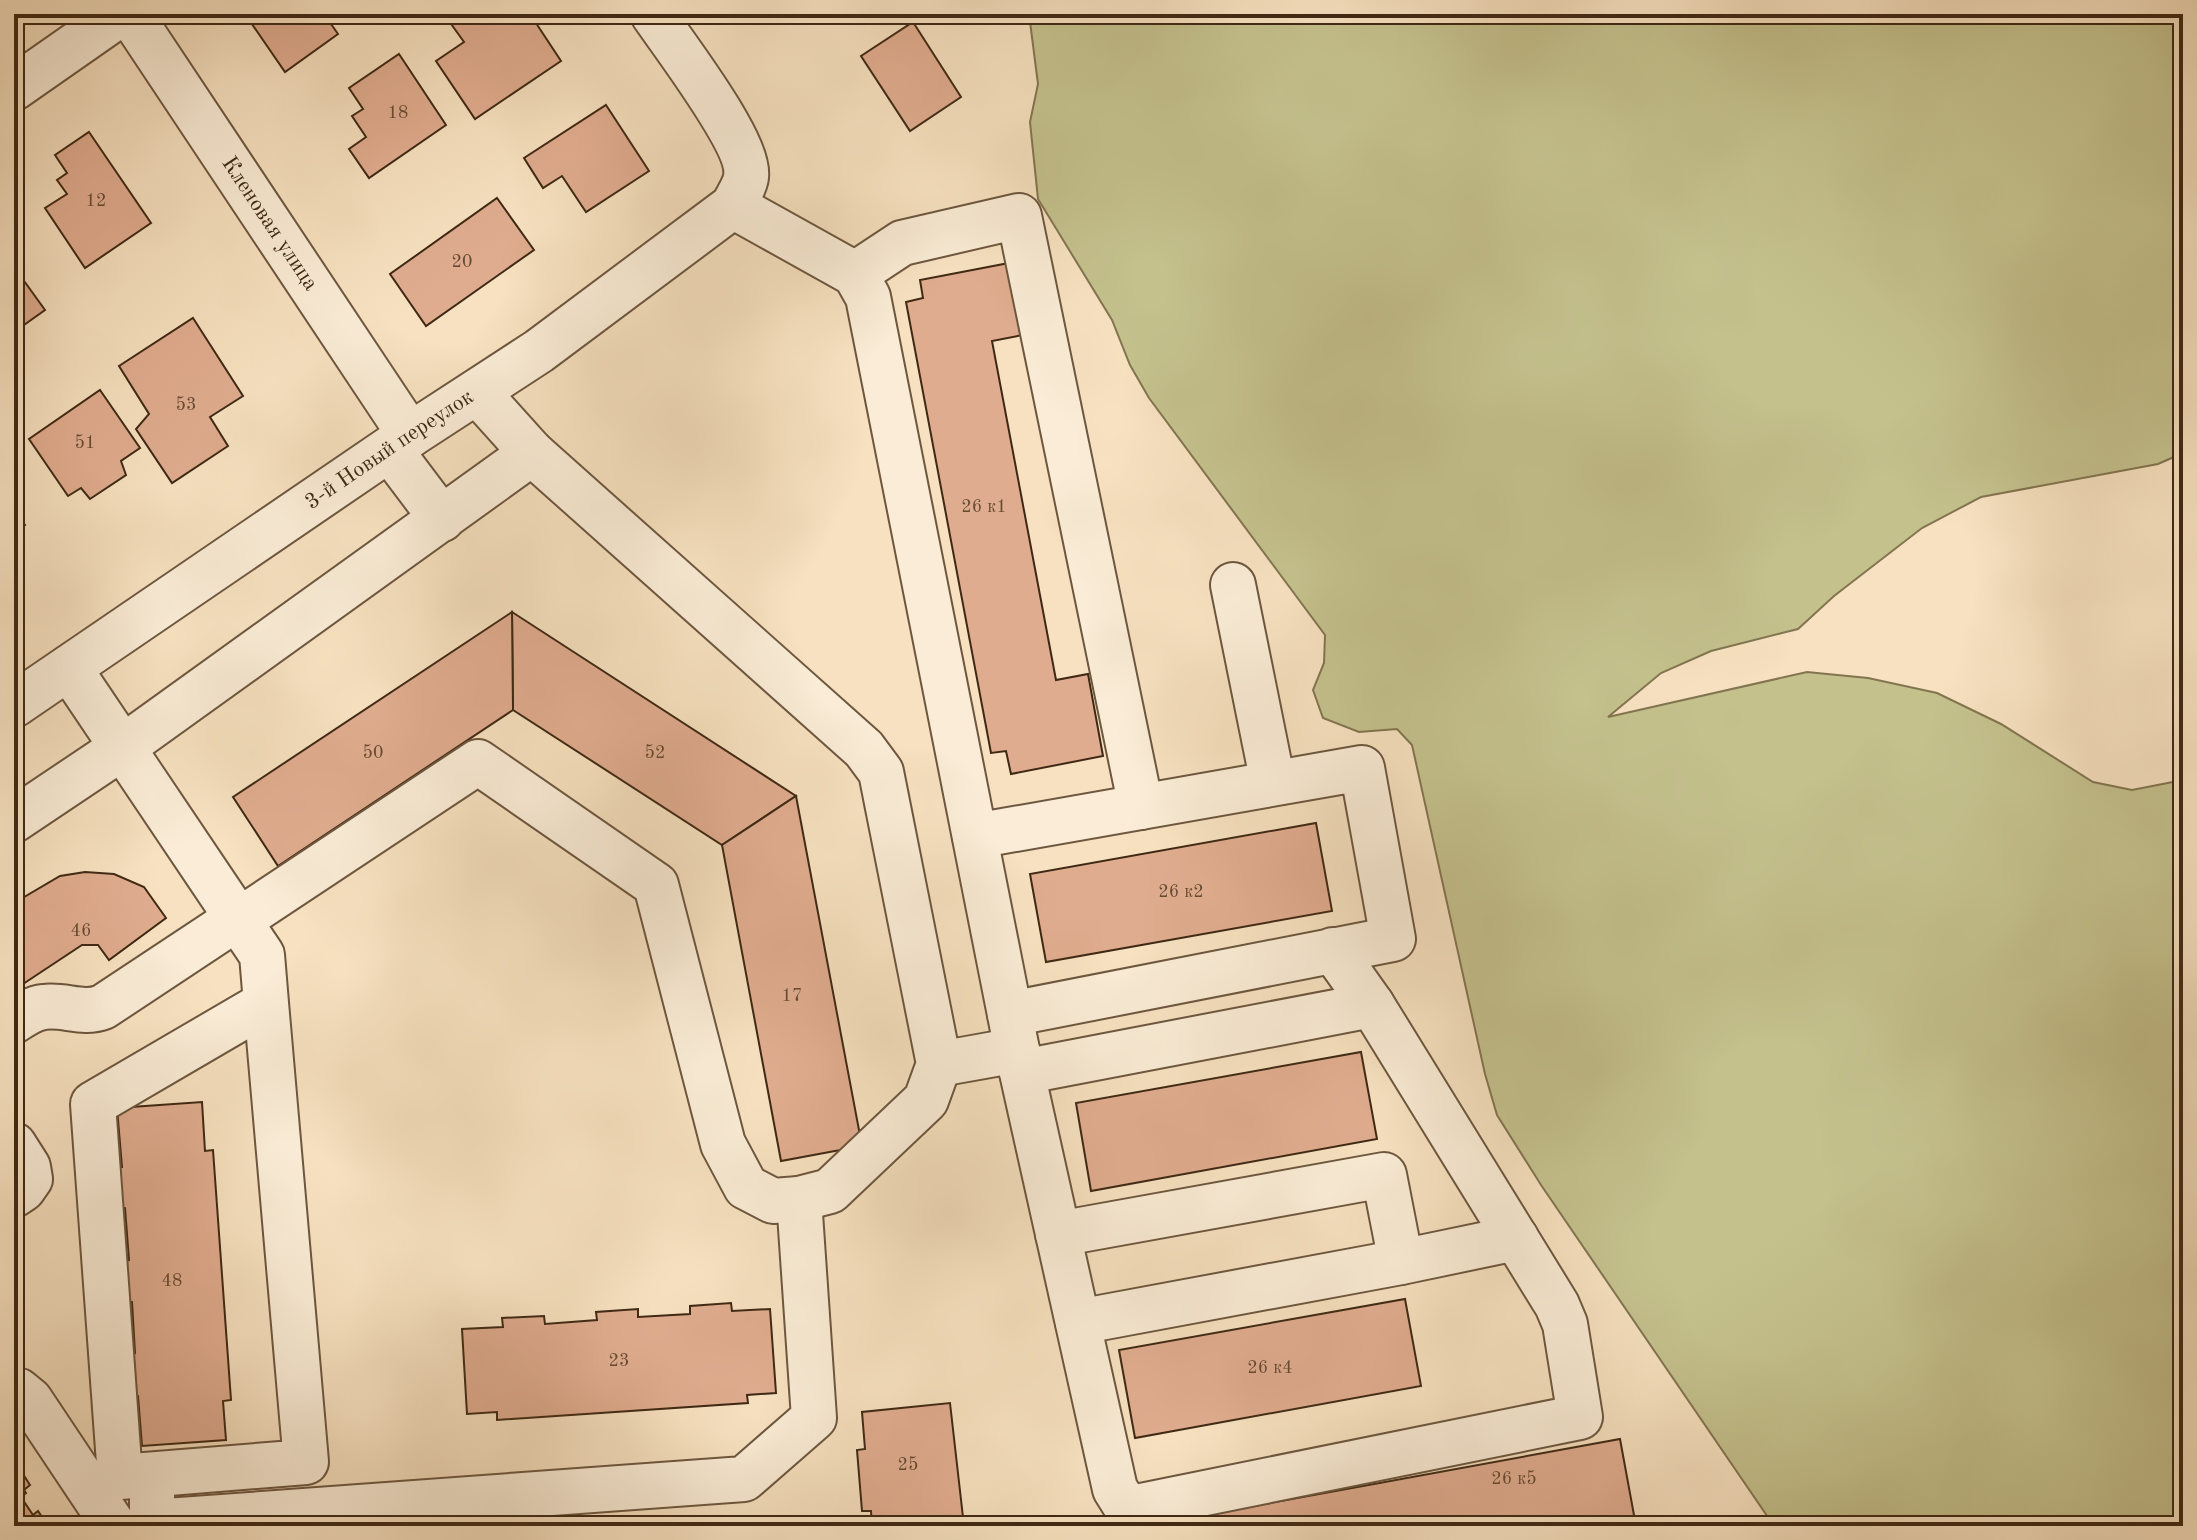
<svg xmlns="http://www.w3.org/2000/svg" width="2197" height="1540" font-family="'Old Standard TT',serif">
	<rect width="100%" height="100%" fill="#f7e1c0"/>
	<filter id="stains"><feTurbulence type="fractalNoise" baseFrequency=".0025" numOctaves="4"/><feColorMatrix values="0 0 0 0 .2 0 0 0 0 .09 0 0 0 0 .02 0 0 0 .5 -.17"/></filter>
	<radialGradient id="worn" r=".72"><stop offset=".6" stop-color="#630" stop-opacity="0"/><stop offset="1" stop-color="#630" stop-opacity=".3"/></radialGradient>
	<!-- green -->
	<polygon fill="#c4c18d" stroke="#827550" stroke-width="2" points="1029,14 2183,14 2183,453 2158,464 1981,497 1922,528 1834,596 1798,629 1711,651 1661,673 1608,717 1807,672 1868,678 1937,693 2001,724 2093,782 2132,790 2183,780 2183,1526 1774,1526 1541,1185 1497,1115 1485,1074 1412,745 1397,729 1359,732 1323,718 1313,690 1324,663 1325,635 1149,398 1130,365 1112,320 1038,199 1030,122 1038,84"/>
	<!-- building -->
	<g fill="#e0ac8f" stroke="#3f2914" stroke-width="2">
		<polygon points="245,14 324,14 338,34 285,72"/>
		<polygon points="459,14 530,14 561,61 475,119 436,61 464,42 449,21"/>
		<polygon points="913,22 961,97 910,131 861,56"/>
		<polygon points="399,54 446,125 369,178 349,149 366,137 352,116 363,109 349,88"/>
		<polygon points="606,105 649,171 586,212 562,176 543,188 524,158"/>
		<polygon points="89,132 151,223 85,268 45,208 67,194 57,180 67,173 55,155"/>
		<polygon points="497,198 534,250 426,326 390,274"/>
		<polygon points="1009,263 1023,335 992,341 1056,680 1088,674 1103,756 1011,774 1006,751 991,753 906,302 923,298 920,280"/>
		<polygon points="14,267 45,310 14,332"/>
		<polygon points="193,318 243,396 210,417 228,446 172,483 136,429 149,414 119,366"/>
		<polygon points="100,390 140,448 121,461 126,475 90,499 81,488 68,496 29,439"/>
		<polygon points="14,508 25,525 14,533"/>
		<polygon points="512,612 796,796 722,845 513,710"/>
		<polygon points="512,612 513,710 278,866 233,797"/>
		<polygon points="796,796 862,1146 781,1161 722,845"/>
		<polygon points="1316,823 1332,911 1046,962 1030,874"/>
		<polygon points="85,872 114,874 144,887 166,918 109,960 98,945 82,945 14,990 14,903 60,876"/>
		<polygon points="1361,1052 1377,1139 1091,1191 1076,1103"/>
		<polygon points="202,1102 205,1151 213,1150 231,1400 223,1401 226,1440 142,1446 138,1396 130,1397 127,1354 135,1353 132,1302 123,1303 120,1261 129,1260 125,1208 116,1209 113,1167 122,1167 117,1108"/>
		<polygon points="1405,1299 1421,1386 1135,1438 1119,1350"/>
		<polygon points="731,1303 732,1311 770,1309 776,1393 747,1395 748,1403 497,1420 497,1412 467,1414 462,1329 503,1327 502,1318 544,1316 545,1324 597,1320 596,1312 638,1309 638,1317 690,1314 690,1306"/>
		<polygon points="950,1403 964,1526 872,1526 871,1511 862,1511 857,1450 865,1449 862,1412"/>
		<polygon points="1620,1439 1636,1526 1545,1526 1544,1520 1509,1526 1172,1526 1172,1521"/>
		<polygon points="16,1463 30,1485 24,1490 26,1493 21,1497 33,1515 38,1511 48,1526 14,1526"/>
	</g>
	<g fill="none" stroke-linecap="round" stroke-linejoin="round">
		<defs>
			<g id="minor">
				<path id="s1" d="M130,14L410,435"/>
				<polyline points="14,88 120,14"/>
				<polyline points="733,206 855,274 868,297 1017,1050 1115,1489 1125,1505 1136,1507 1580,1417 1565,1324 1557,1305 1372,1005 1333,950"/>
				<polyline points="855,274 902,243 1019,216 1141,807"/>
				<polyline points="390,450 442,519"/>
				<polyline points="1233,585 1273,783"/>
				<polyline points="69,668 262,955 266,1003 306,1462 120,1477 93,1104 266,1003"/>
				<path id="s2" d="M14,705L410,435L539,351L733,206C737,198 745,186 746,177C751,144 673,44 653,14"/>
				<polyline points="14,820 123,747 532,453"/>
				<polyline points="975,836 1362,768 1393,939 1010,1014"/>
				<polyline points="238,921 478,762 656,885 723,1144 746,1187 773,1201 799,1199 830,1191 926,1100 939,1064 881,772 864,749 532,453 478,393"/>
				<path d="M14,1021C23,1015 33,1008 44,1007C65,1004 82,1015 103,1007L236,919"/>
				<polyline points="939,1064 1017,1050"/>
				<polyline points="1022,1072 1372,1005"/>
				<polyline points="14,1145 28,1167 30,1179 23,1189 14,1195"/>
				<polyline points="1058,1234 1384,1175 1401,1262"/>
				<polyline points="1078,1322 1401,1262 1516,1238"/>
				<polyline points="14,1393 19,1391 30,1400 114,1526"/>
				<polyline points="152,1475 152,1522 744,1479 814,1418 799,1199"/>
			</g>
		</defs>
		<!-- minor casing -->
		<use href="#minor" stroke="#6d573f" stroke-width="48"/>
		<!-- minor -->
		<use href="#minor" stroke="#faecd6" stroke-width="44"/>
	</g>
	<g text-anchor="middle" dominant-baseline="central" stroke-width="8" stroke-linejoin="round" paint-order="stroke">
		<!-- number labels -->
		<g font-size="18" fill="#674a33">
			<text x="398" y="113">18</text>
			<text x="96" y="201">12</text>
			<text x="462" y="262">20</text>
			<text x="186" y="405">53</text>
			<text x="85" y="443">51</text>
			<text x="984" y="507">26 к1</text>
			<text x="373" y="753">50</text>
			<text x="655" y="753">52</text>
			<text x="1181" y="892">26 к2</text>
			<text x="81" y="931">46</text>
			<text x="792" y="996">17</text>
			<text x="172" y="1281">48</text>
			<text x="619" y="1361">23</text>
			<text x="1270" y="1368">26 к4</text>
			<text x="908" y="1465">25</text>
			<text x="1514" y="1479">26 к5</text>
		</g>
		<!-- street labels -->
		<g font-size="22" fill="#3f2914" stroke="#faecd6">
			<text stroke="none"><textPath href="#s1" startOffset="252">Кленовая улица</textPath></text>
			<text stroke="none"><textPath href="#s2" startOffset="454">3-й Новый переулок</textPath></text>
		</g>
	</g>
	<!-- margin -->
	<rect width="2197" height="1540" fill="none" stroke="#f7e1c0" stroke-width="48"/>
	<rect x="16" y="16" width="2165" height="1508" fill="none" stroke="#3f2914" stroke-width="4"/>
	<rect x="24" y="24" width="2149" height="1492" fill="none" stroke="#3f2914" stroke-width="2"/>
	<rect width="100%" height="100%" filter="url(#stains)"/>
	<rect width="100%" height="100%" fill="url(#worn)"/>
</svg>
